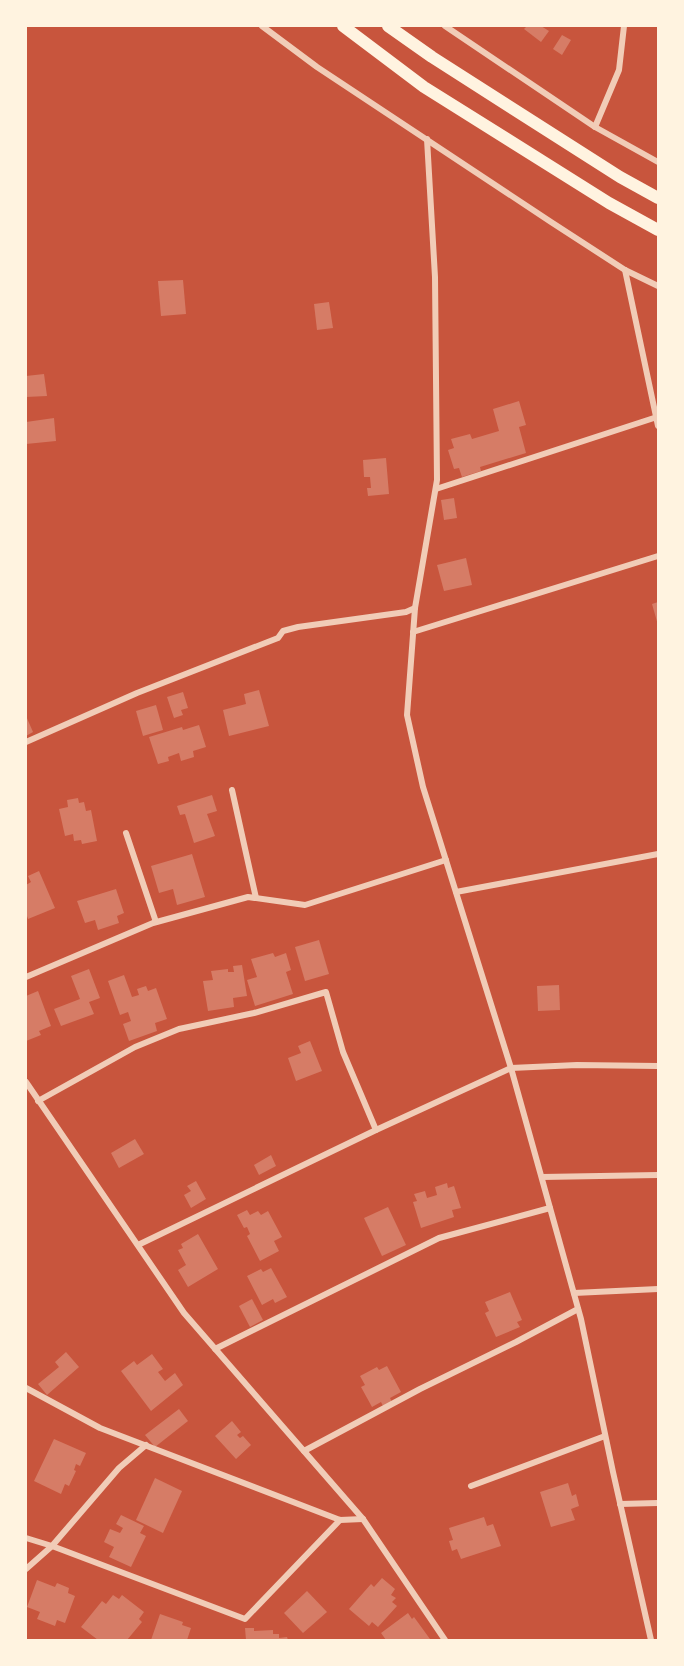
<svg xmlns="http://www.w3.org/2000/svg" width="684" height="1666" font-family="Overpass,sans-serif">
	<rect width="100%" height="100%" fill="#c8553d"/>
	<!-- building -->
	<g fill="#d67c66">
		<polygon points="527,26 541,26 549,31 541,42 524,29"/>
		<polygon points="562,35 571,40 562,55 553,49"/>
		<polygon points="183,280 186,314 161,316 158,281"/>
		<polygon points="329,302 333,328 317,330 314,304"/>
		<polygon points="44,374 47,396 26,397 26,376"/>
		<polygon points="519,401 526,425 519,427 526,453 480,467 481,471 462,477 459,468 454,469 448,450 454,448 451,439 470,434 472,439 499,431 493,409"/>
		<polygon points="54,418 56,441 26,444 26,422"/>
		<polygon points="386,458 389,494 368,496 367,488 371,488 370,477 364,477 363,460"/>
		<polygon points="454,498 457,518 444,520 441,500"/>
		<polygon points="466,558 472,585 444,591 437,565"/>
		<polygon points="658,602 658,625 652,604"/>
		<polygon points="259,690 269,726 229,736 223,710 246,704 244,694"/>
		<polygon points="183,692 188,708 181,710 183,715 174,718 167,697"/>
		<polygon points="156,705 163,730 143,736 136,711"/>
		<polygon points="26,716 33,732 26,736"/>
		<polygon points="199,725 206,747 193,751 194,757 181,761 179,753 168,757 169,761 158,764 149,737 182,727 183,730"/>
		<polygon points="212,795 217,811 207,814 215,836 194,843 185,814 180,815 177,806"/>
		<polygon points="78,798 79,803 84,802 86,811 91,810 97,841 82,844 81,840 74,841 73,834 65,836 59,809 68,807 67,800"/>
		<polygon points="192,854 205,897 177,905 173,889 159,893 151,866"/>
		<polygon points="39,871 55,908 28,919 26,913 26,885 31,882 28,876"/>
		<polygon points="116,889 124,913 117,916 119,923 98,930 95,920 85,923 77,901"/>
		<polygon points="319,940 329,974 305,981 295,947"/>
		<polygon points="273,953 275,957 286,953 291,970 286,972 293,994 255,1006 247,980 257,977 251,959"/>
		<polygon points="242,965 247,996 233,998 234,1007 208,1011 203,981 213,980 211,971 228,969 228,972 234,972 233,966"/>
		<polygon points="89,969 100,998 89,1002 94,1014 61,1026 54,1009 80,999 71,976"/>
		<polygon points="124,975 132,997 139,995 137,989 146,986 148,991 156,988 167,1019 155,1023 157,1031 129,1041 123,1024 131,1021 128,1012 120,1015 108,981"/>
		<polygon points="559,985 560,1010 538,1011 537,986"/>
		<polygon points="38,991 51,1026 39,1031 41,1035 26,1041 26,996"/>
		<polygon points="310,1041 322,1071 296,1081 288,1058 301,1053 298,1046"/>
		<polygon points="135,1139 144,1154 119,1168 111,1153"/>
		<polygon points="271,1155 276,1166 259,1175 254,1165"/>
		<polygon points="196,1181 206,1199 191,1208 184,1195 191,1191 187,1186"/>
		<polygon points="447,1183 448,1188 454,1186 461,1208 452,1210 454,1217 421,1228 413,1202 417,1201 414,1194 425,1191 427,1198 437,1195 435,1187"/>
		<polygon points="388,1207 406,1245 382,1256 364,1218"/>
		<polygon points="247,1210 250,1215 258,1211 261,1215 268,1211 282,1237 274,1241 279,1251 260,1261 247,1236 250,1234 247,1227 244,1228 237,1215"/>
		<polygon points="198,1234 218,1269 188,1287 178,1270 186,1265 178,1250 183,1248 181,1244"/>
		<polygon points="271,1268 287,1297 275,1303 273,1299 262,1305 247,1276 261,1269 263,1272"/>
		<polygon points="510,1292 522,1320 517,1322 520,1327 496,1337 485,1313 489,1311 485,1302"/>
		<polygon points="252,1299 263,1320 250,1327 239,1306"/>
		<polygon points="66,1352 79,1367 47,1395 38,1384 59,1367 55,1362"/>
		<polygon points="152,1354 163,1369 158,1372 165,1381 175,1373 183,1385 151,1411 121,1371 134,1361 137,1365"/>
		<polygon points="387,1366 401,1392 390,1398 392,1402 383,1406 381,1402 372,1407 361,1387 365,1385 360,1376 377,1367 379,1370"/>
		<polygon points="179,1409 188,1421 155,1447 145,1435"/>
		<polygon points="232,1421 241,1432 237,1435 240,1438 243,1436 251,1445 236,1459 215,1436"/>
		<polygon points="54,1439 86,1453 80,1466 76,1464 74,1470 76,1471 69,1486 65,1484 61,1494 34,1481"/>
		<polygon points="155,1478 182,1491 163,1533 136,1520"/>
		<polygon points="568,1483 572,1496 576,1494 579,1506 571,1509 575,1520 551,1527 540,1492"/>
		<polygon points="121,1515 144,1526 140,1533 146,1536 131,1567 109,1557 114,1547 104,1542 110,1529 120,1533 123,1528 116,1524"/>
		<polygon points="484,1517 487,1526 493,1524 501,1546 461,1559 457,1549 452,1551 449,1541 453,1540 449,1528"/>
		<polygon points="382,1578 395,1589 391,1595 396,1598 392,1602 397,1606 378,1627 372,1622 369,1626 349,1609 371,1584 374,1587"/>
		<polygon points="37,1580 55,1587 57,1583 69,1588 68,1593 75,1596 65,1623 57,1620 55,1626 37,1619 40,1612 27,1607"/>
		<polygon points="307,1591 327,1612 303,1633 284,1613"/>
		<polygon points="113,1595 119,1599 122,1595 144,1612 139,1619 142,1622 127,1640 98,1640 81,1627 102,1601 106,1604"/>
		<polygon points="408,1613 412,1619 414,1617 430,1639 428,1640 407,1640 405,1639 403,1640 386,1640 381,1633"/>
		<polygon points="160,1614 183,1622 182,1625 191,1628 187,1640 151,1640"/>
		<polygon points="245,1628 254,1628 254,1631 273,1630 273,1634 279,1634 279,1638 287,1637 288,1640 246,1640"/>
	</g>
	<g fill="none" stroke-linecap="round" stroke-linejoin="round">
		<!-- minor -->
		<g stroke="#f1ccb7" stroke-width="6">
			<polyline points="262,26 317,67 551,222 625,270 658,286"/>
			<polyline points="445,26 595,127 658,162"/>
			<polyline points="595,127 619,70 624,26"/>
			<polyline points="427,139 435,277 437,480 415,608 407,715 423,787 511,1068 581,1319 613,1472 651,1640"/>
			<polyline points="625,270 658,426"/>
			<polyline points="436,489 657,417"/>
			<polyline points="413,632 658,556"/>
			<polyline points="26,742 137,693 278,638 283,631 298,627 406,612 415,608"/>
			<polyline points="232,790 256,898"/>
			<polyline points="126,833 156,922"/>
			<polyline points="456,892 658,854"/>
			<polyline points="26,977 153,923 248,897 305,905 446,860"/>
			<polyline points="26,1082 184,1313 363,1519 445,1640"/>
			<polyline points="38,1101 135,1047 179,1029 254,1013 326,992 343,1052 376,1130"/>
			<polyline points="542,1177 658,1175"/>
			<polyline points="138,1245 376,1130 511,1068 577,1065 658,1066"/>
			<polyline points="574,1293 658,1289"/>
			<polyline points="215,1349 439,1238 550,1208"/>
			<polyline points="26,1388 100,1428 340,1520 363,1519"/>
			<polyline points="304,1451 420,1389 516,1342 578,1309"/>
			<polyline points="471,1486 605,1436"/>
			<polyline points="620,1504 658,1503"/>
			<polyline points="26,1538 52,1546 245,1619 340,1520"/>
			<polyline points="26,1569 52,1546 119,1468 146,1445"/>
		</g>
		<!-- primary -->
		<g stroke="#fff3e0" stroke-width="12">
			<polyline points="343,26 424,87 609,203 658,230"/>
			<polyline points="388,26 432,57 620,177 658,198"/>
		</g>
	</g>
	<!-- border -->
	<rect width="684" height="1666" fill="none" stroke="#fff3e0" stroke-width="54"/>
</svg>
